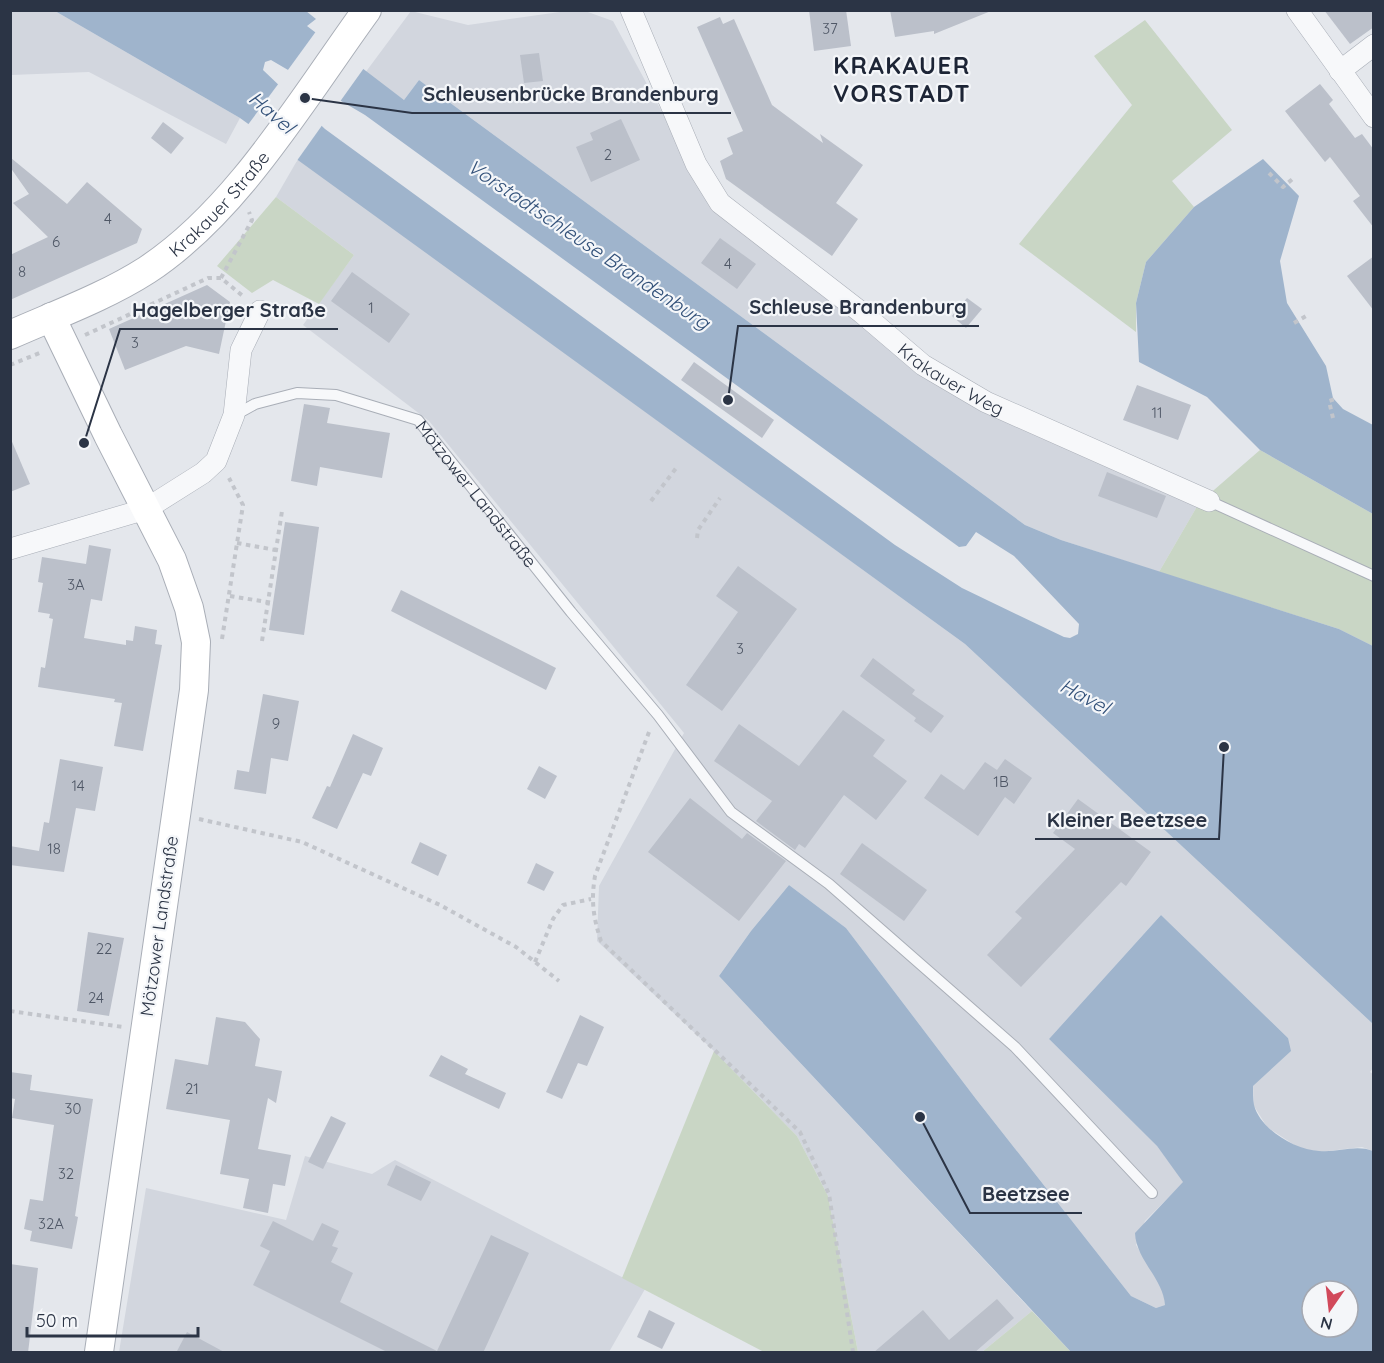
<svg xmlns="http://www.w3.org/2000/svg" width="1384" height="1363" font-family="Quicksand,sans-serif">
	<rect width="100%" height="100%" fill="#e4e7ec"/>
	<!-- built -->
	<g fill="#d2d6de">
		<polygon points="574,10 585,11 613,21 691,166 941,385 1199,503 1159,572 1061,540 1025,525 419,80 404,100 365,73 411,11 468,25"/>
		<polygon points="10,11 55,11 240,118 226,144 89,72 11,75"/>
		<polygon points="298,159 965,644 1373,1024 1373,1068 1370,1072 1374,1075 1373,1151 1362,1147 1320,1152 1299,1148 1267,1127 1254,1106 1253,1086 1268,1070 1288,1038 1161,915 1049,1039 1157,1146 1184,1182 1145,1221 1136,1245 1164,1291 1165,1305 1156,1308 1131,1296 976,1099 846,928 789,885 751,931 719,976 1032,1311 982,1352 858,1352 828,1196 797,1136 714,1051 597,941 599,886 684,733 429,421 303,325 354,255 276,197"/>
		<polygon points="305,1156 372,1174 395,1160 645,1289 609,1352 119,1352 146,1188 286,1220"/>
	</g>
	<!-- green -->
	<g fill="#c9d6c5">
		<polygon points="1145,20 1232,130 1172,181 1194,207 1146,262 1136,303 1136,332 1019,244 1132,105 1094,56"/>
		<polygon points="276,197 354,255 319,304 273,280 252,293 217,266"/>
		<polygon points="1260,450 1373,514 1373,646 1339,629 1159,572 1199,503"/>
		<polygon points="714,1051 797,1136 828,1196 858,1352 764,1352 622,1278"/>
		<polygon points="1032,1311 1071,1352 982,1352"/>
	</g>
	<!-- water -->
	<g fill="#9fb4cc" fill-rule="evenodd">
		<path d="M55,11H306L316,19L307,26L404,100L419,80L1025,525L1061,540L1339,629L1373,646V1024L965,644L240,118ZM271,60L365,115L959,547L966,546L976,532L1014,556L1079,624L1078,634L1070,638L1064,637L962,588L895,545L325,129L263,70L265,62Z"/>
		<polygon points="1263,159 1299,196 1280,261 1287,303 1326,366 1333,398 1343,409 1373,425 1373,514 1260,450 1207,397 1139,362 1136,303 1146,262 1194,207"/>
		<path d="M789,885L846,928L976,1099L1131,1296L1156,1308L1165,1305C1163,1278 1136,1260 1135,1233L1183,1182L1157,1146L1049,1039L1161,915L1288,1038L1291,1051L1253,1086C1253,1092 1253,1099 1254,1105C1260,1129 1295,1150 1319,1151C1338,1153 1355,1144 1373,1151V1352H1071L719,976L751,931ZM1312,1291H1348V1327H1312Z"/>
	</g>
	<!-- pier -->
	<g fill="#e4e7ec">
		<polygon points="317,30 364,68 339,103 285,74"/>
		<polygon points="279,83 323,124 296,162 247,126"/>
	</g>
	<!-- building -->
	<g fill="#bbc0ca">
		<polygon points="809,10 846,10 851,46 814,51"/>
		<polygon points="890,10 991,10 991,11 934,34 934,31 895,37"/>
		<polygon points="1324,10 1374,10 1374,27 1350,44"/>
		<polygon points="720,17 723,24 734,19 772,105 823,143 820,134 863,165 836,203 858,219 832,256 726,179 720,161 733,154 727,138 743,131 697,27"/>
		<polygon points="539,53 543,81 524,83 520,55"/>
		<polygon points="1320,84 1333,100 1329,104 1355,138 1362,134 1374,150 1374,228 1353,201 1360,196 1330,157 1325,162 1285,111"/>
		<polygon points="621,119 640,160 591,182 576,147 593,140 590,133"/>
		<polygon points="163,122 184,138 171,154 151,138"/>
		<polygon points="11,158 67,204 87,182 142,229 137,243 10,300 10,255 48,237 13,203 29,194 10,167"/>
		<polygon points="720,238 756,264 737,289 701,263"/>
		<polygon points="1374,256 1374,311 1347,276"/>
		<polygon points="352,272 410,314 389,343 331,301"/>
		<polygon points="207,285 230,302 219,354 186,346 125,370 109,329"/>
		<polygon points="967,298 982,309 966,328 952,316"/>
		<polygon points="694,362 774,420 762,438 681,380"/>
		<polygon points="1137,385 1191,405 1178,440 1123,420"/>
		<polygon points="304,404 330,408 327,423 390,433 382,478 320,467 317,486 291,481"/>
		<polygon points="10,437 30,484 10,492"/>
		<polygon points="1107,472 1166,496 1157,518 1098,496"/>
		<polygon points="285,522 319,527 304,635 269,630"/>
		<polygon points="89,545 111,549 102,601 91,599 84,638 126,645 126,640 133,641 135,626 157,630 155,644 162,645 143,751 114,746 122,703 114,702 115,699 38,687 41,667 45,668 53,619 49,618 50,614 38,612 43,583 38,582 42,557 86,564"/>
		<polygon points="738,566 797,609 722,711 686,685 738,612 716,596"/>
		<polygon points="401,590 556,668 546,690 391,611"/>
		<polygon points="873,658 915,690 912,694 944,716 931,733 914,721 916,718 860,676"/>
		<polygon points="263,694 299,701 288,761 271,758 266,794 234,789 237,770 249,772"/>
		<polygon points="843,710 885,740 873,756 907,781 876,820 844,795 805,848 799,844 795,850 756,821 772,801 714,761 739,724 799,766"/>
		<polygon points="353,734 383,748 371,776 363,773 337,829 312,818 327,786 330,787"/>
		<polygon points="60,759 103,767 95,811 76,808 64,872 10,865 10,846 39,851 44,822 49,823"/>
		<polygon points="1005,759 1032,778 1014,804 1005,797 978,836 924,798 941,774 964,790 985,762 997,770"/>
		<polygon points="539,766 557,776 545,799 527,789"/>
		<polygon points="690,798 742,839 747,833 786,861 739,921 648,852"/>
		<polygon points="1078,799 1151,852 1126,886 1121,882 1021,987 987,955 1022,918 1015,912 1075,849 1053,833"/>
		<polygon points="420,842 447,855 438,876 411,863"/>
		<polygon points="862,843 927,890 904,921 840,874"/>
		<polygon points="536,863 554,872 544,891 527,883"/>
		<polygon points="88,932 124,938 109,1016 77,1011"/>
		<polygon points="580,1015 604,1027 587,1066 578,1063 562,1099 546,1092"/>
		<polygon points="216,1017 245,1022 260,1039 255,1066 282,1071 276,1103 268,1098 258,1149 291,1155 285,1186 273,1184 268,1213 243,1208 249,1179 220,1174 230,1120 166,1109 175,1059 208,1065"/>
		<polygon points="441,1055 468,1069 465,1074 506,1093 499,1109 429,1076"/>
		<polygon points="10,1072 32,1075 30,1090 93,1099 75,1216 78,1217 72,1249 30,1241 32,1231 24,1229 30,1199 43,1201 54,1125 12,1118 15,1099 10,1098"/>
		<polygon points="331,1116 346,1123 323,1169 308,1162"/>
		<polygon points="396,1165 431,1182 421,1201 387,1185"/>
		<polygon points="273,1221 313,1241 322,1223 339,1231 332,1246 338,1248 331,1262 353,1273 340,1302 437,1351 491,1235 529,1253 483,1353 389,1353 253,1285 270,1251 260,1246"/>
		<polygon points="10,1264 38,1268 28,1353 10,1353"/>
		<polygon points="997,1299 1014,1318 974,1353 873,1353 923,1310 949,1340"/>
		<polygon points="649,1310 675,1323 662,1349 637,1337"/>
		<polygon points="187,1332 226,1353 176,1353"/>
	</g>
	<g fill="none" stroke-linecap="round" stroke-linejoin="round">
		<defs>
			<g id="lane">
				<path id="s1" d="M235,415L255,404L297,393L336,395L418,420L571,612L658,715L731,812L829,884L1015,1047L1152,1193"/>
				<polyline points="1209,501 1374,576"/>
			</g>
			<g id="street">
				<path id="s2" d="M631,10L696,164L720,203L862,313L923,365L986,402L1209,501"/>
				<polyline points="1297,10 1374,117"/>
				<polyline points="1340,71 1374,45"/>
				<polyline points="10,549 146,509 203,473 216,461 234,415 241,350 260,311"/>
			</g>
			<g id="secondary">
				<polyline points="51,317 108,435 172,560 189,608 196,642 194,690 99,1352"/>
				<path id="s3" d="M10,335C55,315 105,297 147,270C237,211 303,98 367,10"/>
			</g>
		</defs>
		<!-- lane casing -->
		<use href="#lane" stroke="#a9aeb7" stroke-width="12"/>
		<!-- street casing -->
		<use href="#street" stroke="#a9aeb7" stroke-width="22"/>
		<!-- secondary casing -->
		<use href="#secondary" stroke="#a9aeb7" stroke-width="30"/>
		<!-- path -->
		<g stroke="#c2c5cb" stroke-width="4" stroke-dasharray="4.5 4.5" stroke-linecap="butt">
			<polyline points="1269,173 1283,187 1295,177"/>
			<polyline points="221,278 252,220 249,212"/>
			<polyline points="1294,323 1306,316"/>
			<polyline points="85,335 208,278 221,278 244,297"/>
			<polyline points="10,365 42,352"/>
			<polyline points="1333,418 1329,401 1338,398"/>
			<polyline points="651,501 677,467"/>
			<polyline points="697,538 698,530 720,498"/>
			<polyline points="237,543 281,551"/>
			<polyline points="230,596 273,603"/>
			<polyline points="222,639 243,505 229,478"/>
			<polyline points="262,641 282,511"/>
			<path d="M649,732L595,876C591,900 593,917 601,941L800,1132L829,1194L853,1352"/>
			<polyline points="199,819 302,842 440,905 516,947 559,981"/>
			<polyline points="535,962 553,919 563,905 591,899"/>
			<polyline points="10,1011 123,1027"/>
		</g>
		<!-- lane -->
		<use href="#lane" stroke="#f7f8fa" stroke-width="10"/>
		<!-- street -->
		<use href="#street" stroke="#f7f8fa" stroke-width="21"/>
		<!-- secondary -->
		<use href="#secondary" stroke="#fff" stroke-width="28"/>
	</g>
	<g text-anchor="middle" dominant-baseline="central" stroke-width="4.5" stroke-linejoin="round" paint-order="stroke">
		<!-- number labels -->
		<g font-size="15" fill="#4f5766">
			<text x="830" y="28">37</text>
			<text x="608" y="154">2</text>
			<text x="108" y="218">4</text>
			<text x="56" y="241">6</text>
			<text x="728" y="263">4</text>
			<text x="22" y="271">8</text>
			<text x="371" y="307">1</text>
			<text x="135" y="342">3</text>
			<text x="1157" y="412">11</text>
			<text x="76" y="584">3A</text>
			<text x="740" y="648">3</text>
			<text x="276" y="723">9</text>
			<text x="1001" y="781">1B</text>
			<text x="78" y="785">14</text>
			<text x="54" y="848">18</text>
			<text x="104" y="948">22</text>
			<text x="96" y="997">24</text>
			<text x="192" y="1088">21</text>
			<text x="73" y="1108">30</text>
			<text x="66" y="1173">32</text>
			<text x="51" y="1223">32A</text>
		</g>
		<!-- street labels -->
		<g font-size="18" fill="#2b3445" stroke="#f4f6f9">
			<text stroke="none"><textPath href="#s3" startOffset="250">Krakauer Straße</textPath></text>
			<text stroke="none"><textPath href="#s2" startOffset="504">Krakauer Weg</textPath></text>
			<text stroke="none"><textPath href="#s1" startOffset="285">Mötzower Landstraße</textPath></text>
			<text transform="translate(159 926) rotate(-82)">Mötzower Landstraße</text>
		</g>
		<!-- water labels -->
		<g font-size="20" font-style="italic" fill="#34527a" stroke="#f4f6f9">
			<text transform="translate(272 112) rotate(41)">Havel</text>
			<text transform="translate(589 244) rotate(34)">Vorstadtschleuse Brandenburg</text>
			<text transform="translate(1085 696) rotate(28)">Havel</text>
		</g>
		<!-- district labels -->
		<g font-size="24" font-weight="bold" letter-spacing="1.5" fill="#1d2536" stroke="#f4f6f9">
			<text x="902" y="65">KRAKAUER<tspan x="902" dy="28">VORSTADT</tspan></text>
		</g>
	</g>
	<!-- callouts -->
	<path fill="none" stroke="#2b3445" stroke-width="2" d="M305 98L412 113H731M728 400L738 326H979M84 443L120 329H338M1224 747L1219 839H1035M920 1117L970 1213H1082"/>
	<g fill="#2b3445" stroke="#f4f6f9" stroke-width="2">
		<circle cx="305" cy="98" r="6"/>
		<circle cx="728" cy="400" r="6"/>
		<circle cx="84" cy="443" r="6"/>
		<circle cx="1224" cy="747" r="6"/>
		<circle cx="920" cy="1117" r="6"/>
	</g>
	<g font-size="20" text-anchor="middle" font-weight="bold" fill="#2b3445" stroke="#f4f6f9" stroke-width="4.5" stroke-linejoin="round" paint-order="stroke">
		<text x="571" y="101">Schleusenbrücke Brandenburg</text>
		<text x="858" y="314">Schleuse Brandenburg</text>
		<text x="229" y="317">Hagelberger Straße</text>
		<text x="1127" y="827">Kleiner Beetzsee</text>
		<text x="1026" y="1201">Beetzsee</text>
	</g>
	<!-- border -->
	<rect width="1384" height="1363" fill="none" stroke="#2b3445" stroke-width="24"/>
	<!-- north arrow -->
	<g transform="translate(1330 1309) rotate(194)"><circle r="28" fill="#f4f6f9" stroke="#a4a8b1" stroke-width="1.5"/>
	<path d="M0-4.5L10 22L0 15L-10 22Z" fill="#d1495b"/>
	<text y="-9" font-size="16" font-weight="bold" text-anchor="middle" fill="#2b3445">N</text>
	</g>
	<!-- scale -->
	<path d="M27 1327v9h171v-9" fill="none" stroke="#2b3445" stroke-width="3"/>
	<text x="36" y="1327" font-size="18" fill="#2b3445" stroke="#f4f6f9" stroke-width="4.5" paint-order="stroke">50 m</text>
</svg>
